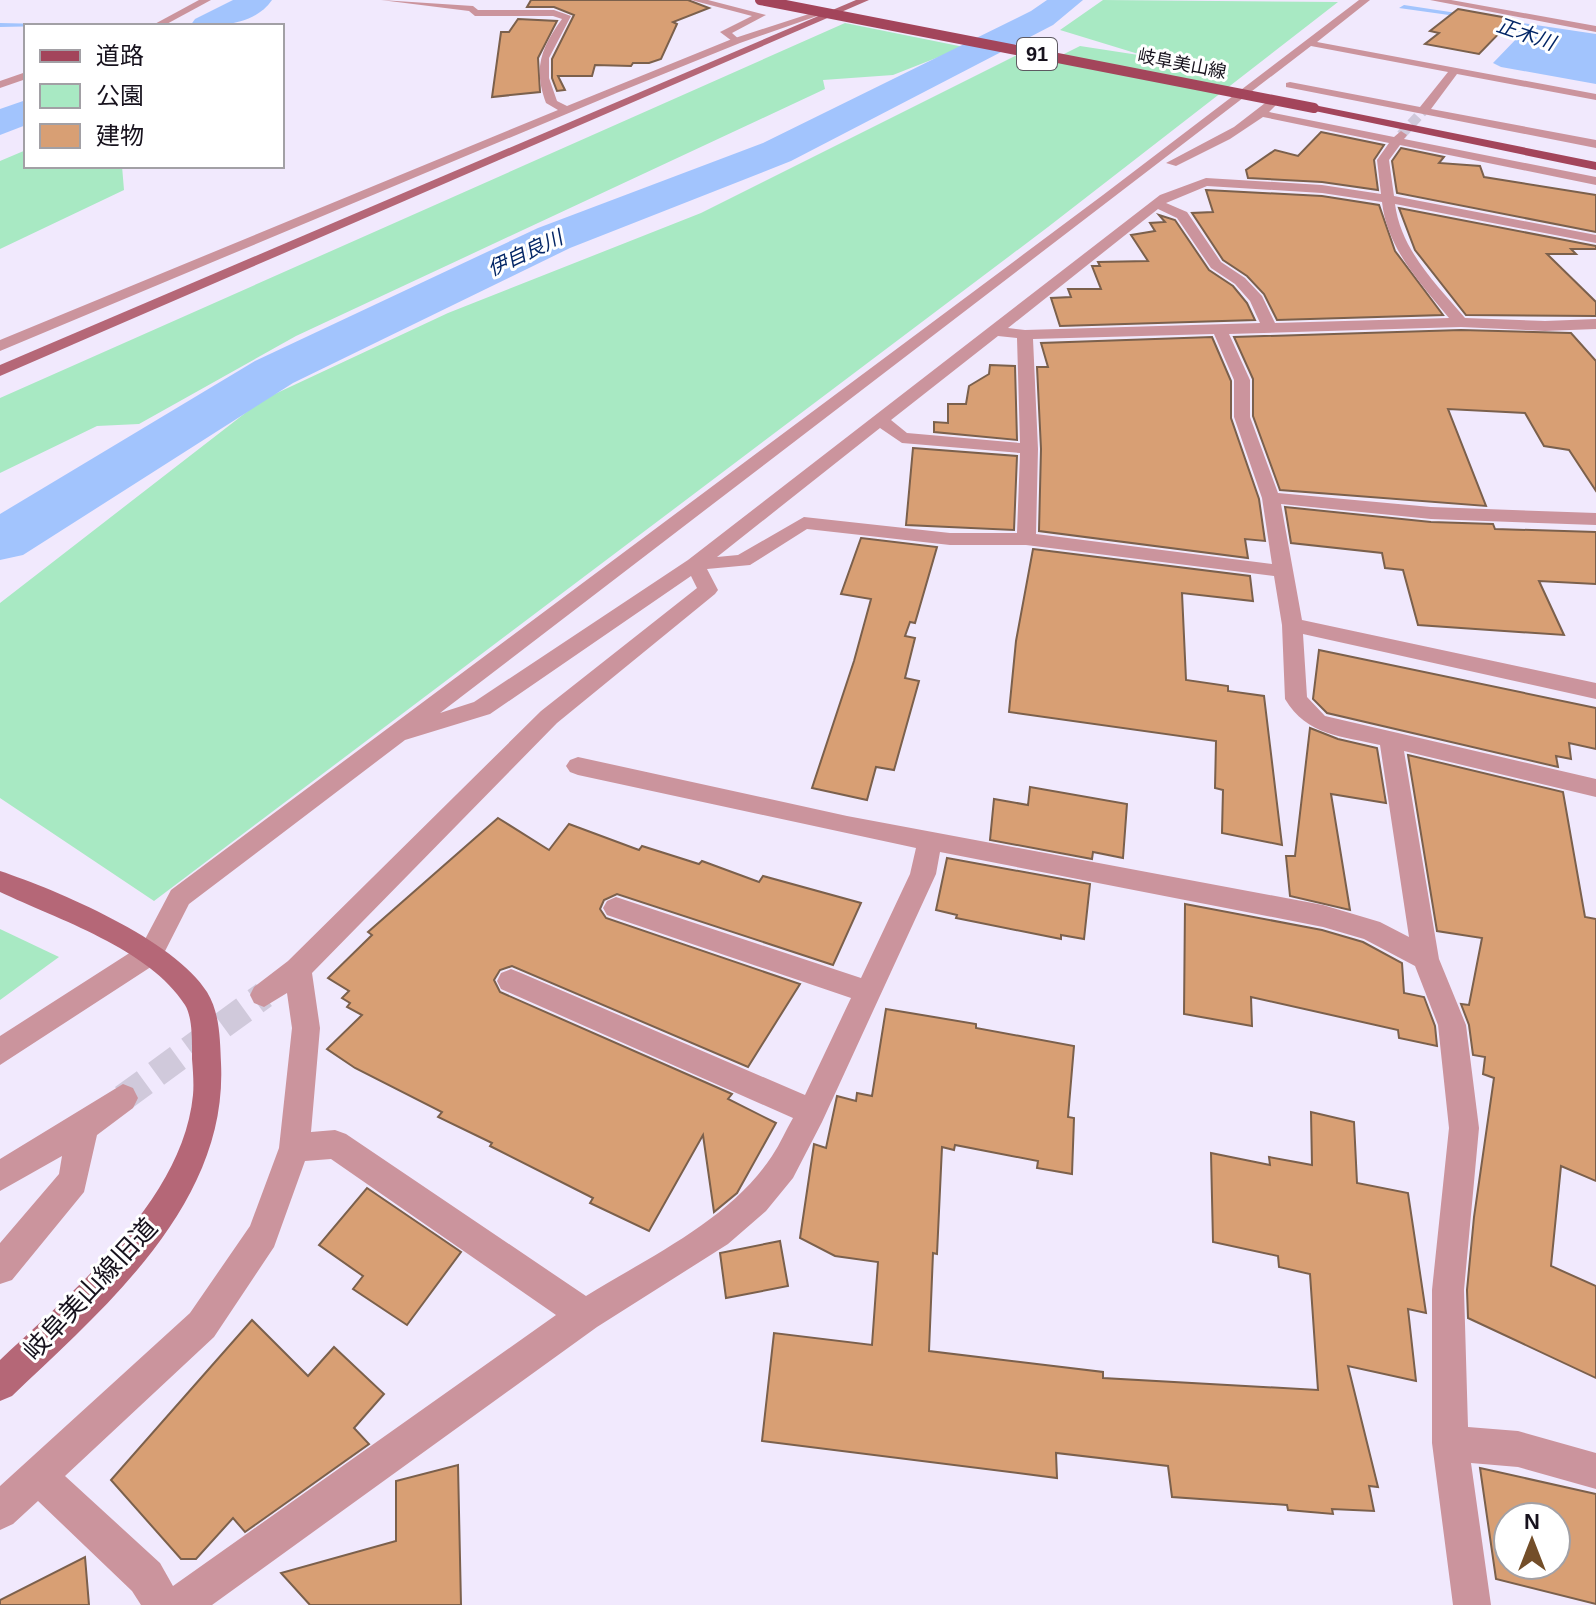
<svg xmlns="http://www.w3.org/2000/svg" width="1596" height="1605" font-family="Helvetica,'Noto Sans JP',sans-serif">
	<rect width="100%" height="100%" fill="#f1e9fd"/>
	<!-- green -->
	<g fill="#a8e9c3">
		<polygon points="1103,0 1338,2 1048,227 154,901 0,798 0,603 262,400 448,313 701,213 1025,51 1054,59 1080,46 1145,56 1060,30"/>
		<polygon points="845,23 964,47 893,75 823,80 825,89 296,336 139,424 97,426 0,473 0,398"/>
		<polygon points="26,150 26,166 122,166 124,190 0,249 0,161"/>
		<polygon points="0,929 59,957 0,1000"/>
	</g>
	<!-- water -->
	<polygon fill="#a2c4fd" points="1404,5 1596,34 1596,84 1501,67 1493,63 1520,35 1449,22 1456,16 1399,8"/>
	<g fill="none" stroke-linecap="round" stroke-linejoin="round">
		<!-- stream -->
		<polygon fill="#a2c4fd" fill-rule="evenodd" points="0,23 44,24 47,26 0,27"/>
		<!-- river -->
		<g fill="#a2c4fd" fill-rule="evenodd">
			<path d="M233,0H272C254,26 218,26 190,26L195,19Z"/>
			<polygon points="1047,0 1083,0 1053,25 791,161 570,248 293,383 23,555 0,560 0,514 255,361 538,228 763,143 1031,11"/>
			<polygon points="26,100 26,125 0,135 0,109"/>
		</g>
	</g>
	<!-- building -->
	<g fill="#d89f74" stroke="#7b604c" stroke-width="2" fill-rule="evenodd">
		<polygon points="531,0 688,0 709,8 673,22 677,24 661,59 649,63 633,63 631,66 595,65 592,76 558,76 565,90 557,91 552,78 552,59 574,15 554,7 527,7"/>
		<polygon points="1458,9 1513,19 1479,54 1425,44 1439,33 1430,31"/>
		<polygon points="518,19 557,21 538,58 540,92 492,97 501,32 509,32"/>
		<polygon points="1321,132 1384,145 1374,160 1378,190 1322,182 1248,178 1246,170 1275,150 1298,156"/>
		<polygon points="1401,148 1444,157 1439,163 1480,166 1484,177 1596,195 1596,232 1397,193 1392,161"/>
		<polygon points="1206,190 1322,196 1379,205 1395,251 1443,315 1277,320 1264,294 1247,276 1223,260 1192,213 1213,212"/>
		<polygon points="1399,208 1596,246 1596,249 1571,249 1576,254 1547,254 1596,302 1596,316 1466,315 1415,250"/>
		<polygon points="1159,215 1175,220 1209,270 1233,286 1247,303 1255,320 1060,326 1051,298 1071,297 1068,289 1101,289 1092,266 1100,266 1098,262 1148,261 1131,235 1155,231 1150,223 1165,222"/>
		<polygon points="1461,330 1571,333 1596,361 1596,491 1569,450 1544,446 1525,413 1448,409 1486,506 1280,490 1253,416 1253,379 1234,337"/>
		<polygon points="1212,337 1231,381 1231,418 1259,499 1265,541 1245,539 1248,558 1039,531 1041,449 1037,367 1048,367 1041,343"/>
		<polygon points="990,365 1015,366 1017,440 934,432 934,422 948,423 948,404 966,404 969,386 989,374"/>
		<polygon points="913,448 1017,456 1014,530 906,525"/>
		<polygon points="1285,507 1431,522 1493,524 1495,529 1596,532 1596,584 1539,581 1564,635 1418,625 1403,570 1385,568 1382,553 1291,543"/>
		<polygon points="861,538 937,547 915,623 910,622 905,636 915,638 905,678 919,681 894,770 876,767 867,800 812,788 854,661 871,599 841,594"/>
		<polygon points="1033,549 1250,576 1253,601 1182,593 1186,680 1228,686 1228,691 1264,696 1282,845 1222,833 1223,790 1215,788 1216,741 1009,712 1016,641"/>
		<polygon points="1319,650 1596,708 1596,749 1569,743 1571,759 1556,756 1558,767 1327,713 1313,699"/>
		<polygon points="1310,728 1338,739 1377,748 1386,803 1331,794 1350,910 1290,896 1286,856 1295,856"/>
		<polygon points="1408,755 1563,792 1585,917 1596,919 1596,1181 1561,1166 1551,1266 1596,1286 1596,1378 1468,1318 1467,1290 1474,1217 1494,1078 1483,1074 1485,1057 1473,1055 1469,1025 1461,1004 1469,1005 1482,938 1437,931"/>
		<polygon points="1030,787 1127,804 1123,858 1093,852 1092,859 990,840 994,799 1028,805"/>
		<polygon points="498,818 549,850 569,824 639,850 642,846 699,864 702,861 759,882 763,876 861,903 833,965 617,894 604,900 600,909 606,918 800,984 748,1067 512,966 500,970 494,980 500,992 732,1094 728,1099 776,1123 737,1193 714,1212 703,1135 649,1231 590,1203 593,1198 490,1146 492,1143 438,1117 442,1112 355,1068 327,1049 362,1015 347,1007 350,1003 342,998 349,991 328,978 372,935 368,932"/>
		<polygon points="947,858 1090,884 1084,939 1061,935 1061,939 956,918 957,915 936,910"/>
		<polygon points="1185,904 1322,930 1363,942 1402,963 1404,993 1424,997 1435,1026 1437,1046 1399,1038 1398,1030 1251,997 1252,1026 1184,1014"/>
		<polygon points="886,1009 976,1024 976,1028 1074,1046 1068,1117 1074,1118 1072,1174 1037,1168 1038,1161 955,1145 954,1150 942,1147 937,1254 933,1253 929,1351 1103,1372 1103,1378 1318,1390 1310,1274 1279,1267 1278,1256 1213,1242 1211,1153 1270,1165 1269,1157 1312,1165 1311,1112 1354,1122 1357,1183 1408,1193 1426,1313 1408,1309 1416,1381 1348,1366 1378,1487 1369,1486 1374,1511 1332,1509 1333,1514 1288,1510 1287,1505 1172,1497 1168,1466 1056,1453 1057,1478 762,1441 774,1333 872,1345 878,1262 835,1256 800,1238 814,1144 826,1148 837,1096 856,1101 857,1093 872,1096"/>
		<polygon points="367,1188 461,1252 407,1325 353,1289 363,1276 319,1245"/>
		<polygon points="780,1241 788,1286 726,1298 720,1253"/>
		<polygon points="252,1320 308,1376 334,1347 384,1394 354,1428 369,1444 245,1532 233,1518 196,1559 181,1559 111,1480"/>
		<polygon points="458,1465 461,1605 310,1605 281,1573 396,1541 396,1481"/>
		<path d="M1480,1468L1596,1494V1604L1496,1579ZM1508,1517H1556V1565H1508Z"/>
		<polygon points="85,1557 89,1605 0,1605 0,1600"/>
	</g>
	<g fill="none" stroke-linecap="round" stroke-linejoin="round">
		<!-- street-tunnel-far1 -->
		<polyline stroke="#d0c9db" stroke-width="10" stroke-dasharray="10 5" stroke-linecap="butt" points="1401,135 1423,111"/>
		<!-- street-tunnel -->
		<polyline stroke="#d0c9db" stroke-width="27" stroke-dasharray="27 14" stroke-linecap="butt" points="123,1098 264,995"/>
		<!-- lane -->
		<polygon fill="#cb949d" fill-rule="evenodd" points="691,0 708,0 766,15 732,33 741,41 736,44 720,32 752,16"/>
		<!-- street -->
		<g fill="#cb949d" fill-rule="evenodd">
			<polygon points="199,0 211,0 163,26 151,26"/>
			<path d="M381,0L473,6L478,10H554L571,16L549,58V78L557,101L567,106L732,39L812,13L820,15L740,43L619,92L0,351V340L558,110L546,103C533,68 541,48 562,19L553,16H475L469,11Z"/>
			<path d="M1359,0H1370L1317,42L1596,94V100L1457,74L1431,109L1596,140V148L1286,87V83L1290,82L1420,107L1448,72L1311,46L440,713L474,702L688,560L1160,195L1206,178L1322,185L1381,194L1377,160L1389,143L1263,117L1230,139L1176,166L1166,163L1234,127L1269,100L1279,102L1269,112L1394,137L1401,131L1407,135L1404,139L1596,177V185L1400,145L1389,160L1394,196L1596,235V243L1395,204C1401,250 1436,284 1465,318L1545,321L1596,319V329L1545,331L1461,327L1229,334L1250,380V417L1278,493L1431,507L1596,513V525L1431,519L1281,504L1302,620L1596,683V699L1303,634L1307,697L1325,716L1596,779V797L1404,751L1439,959L1466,1025L1479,1128L1464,1290L1468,1427L1518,1431L1596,1453V1489L1518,1467L1471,1463L1491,1605H1453L1432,1443V1290L1449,1128L1438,1025L1415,966L1364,939L1323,927L940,852L936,874L822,1122L793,1178L766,1211L728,1244L597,1327L212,1605H141L132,1591L38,1501L13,1524L0,1530V1486L190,1313L250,1226L279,1148L292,1028L287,993L264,1007L254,1003L250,995L254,987L288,961L541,711L697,588L691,576L490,714L405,740L189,904L160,961L0,1065V1036L142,945L171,890L1103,195ZM1207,186L1322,193L1382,202C1387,248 1420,283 1449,318L1275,323L1262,296L1245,278L1221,262L1187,212L1166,203ZM1158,209L1177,218L1211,268L1235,284L1250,301L1260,323L1025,330L1008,328ZM1214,334L1234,380V417L1262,498L1272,564L1036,534L1038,449L1033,339ZM998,336L1017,338L1020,443L907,433L891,420ZM880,428L902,443L1020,453L1017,533H950L804,517L738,555L717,557ZM807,529L950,545H1026L1274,576L1282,625L1285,699C1307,736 1342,736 1380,745L1409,937L1380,922L1323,905L847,816L578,757L570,760L566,766L570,772L578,775L916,848L910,874L861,978L616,897L607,901L603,908L607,915L851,998L805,1095L521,973L511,969L501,973L497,981L501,989L793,1118C786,1130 780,1144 772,1156C730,1220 649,1257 586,1296L346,1134L335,1130L311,1132L320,1028L312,973L557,723L715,594L718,590L707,569L750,565ZM331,1159L556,1315L173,1586L160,1563L65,1476L214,1337L274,1247L305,1161Z"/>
			<polygon points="1430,0 1451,0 1596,26 1596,32"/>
			<polygon points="26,72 26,79 0,88 0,81"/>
			<polygon points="123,1084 133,1088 138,1098 133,1108 97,1135 84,1192 12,1280 0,1284 0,1243 59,1174 62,1156 0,1191 0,1159"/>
		</g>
		<!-- secondary -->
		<g fill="#b56777" fill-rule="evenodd">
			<polygon points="856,0 869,0 0,376 0,365"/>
			<path d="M0,871C57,890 175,940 207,992C220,1013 220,1040 221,1063C228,1204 105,1307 12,1396L0,1401V1360C72,1292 183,1200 193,1095C194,1084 193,1071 192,1059C192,1043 193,1018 185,1005C150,949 57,919 0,892Z"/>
		</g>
		<!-- primary -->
		<polygon fill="#a3455b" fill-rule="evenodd" points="1314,105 1596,162 1596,170 1310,110 1308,108"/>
		<!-- primary-bridge -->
		<polyline stroke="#a3455b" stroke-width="10" points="760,0 1314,108"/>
	</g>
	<g text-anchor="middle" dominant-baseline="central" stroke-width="6" stroke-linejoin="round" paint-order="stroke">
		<!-- far-street labels -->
		<g font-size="18" fill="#17121d" stroke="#fff">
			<text transform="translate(1182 64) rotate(11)">岐阜美山線</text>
		</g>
		<!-- far-water labels -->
		<g font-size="20" font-style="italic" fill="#032666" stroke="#fff">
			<text transform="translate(1526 34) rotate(19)">正木川</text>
			<text transform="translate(525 253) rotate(-25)">伊自良川</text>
		</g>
		<!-- shield labels -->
		<rect fill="#fff" stroke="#5d5961" stroke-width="2" x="1017" y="38" width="40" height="32" rx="6"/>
		<g font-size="20" font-weight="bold" fill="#17121d">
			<text x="1037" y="54">91</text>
		</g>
		<!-- near-street labels -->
		<g font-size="26" fill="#17121d" stroke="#fff">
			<text transform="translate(90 1289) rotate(-47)">岐阜美山線旧道</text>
		</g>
	</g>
	<!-- legend -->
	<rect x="24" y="24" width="260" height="144" fill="#ffffff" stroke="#a2a0a5" stroke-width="2"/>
	<rect x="40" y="50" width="40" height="12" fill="#a3455b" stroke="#a2a0a5" stroke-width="2"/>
	<text x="96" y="64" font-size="24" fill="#17121d">道路</text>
	<rect x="40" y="84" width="40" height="24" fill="#a8e9c3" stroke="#a2a0a5" stroke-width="2"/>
	<text x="96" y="104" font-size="24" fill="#17121d">公園</text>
	<rect x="40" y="124" width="40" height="24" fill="#d89f74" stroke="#a2a0a5" stroke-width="2"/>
	<text x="96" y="144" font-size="24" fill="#17121d">建物</text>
	<!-- north arrow -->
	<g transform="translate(1532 1541)"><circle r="38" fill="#ffffff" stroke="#a2a0a5" stroke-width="2"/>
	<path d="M0-6L14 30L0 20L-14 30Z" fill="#734e29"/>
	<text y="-12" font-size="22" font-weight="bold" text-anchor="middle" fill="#17121d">N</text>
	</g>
</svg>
